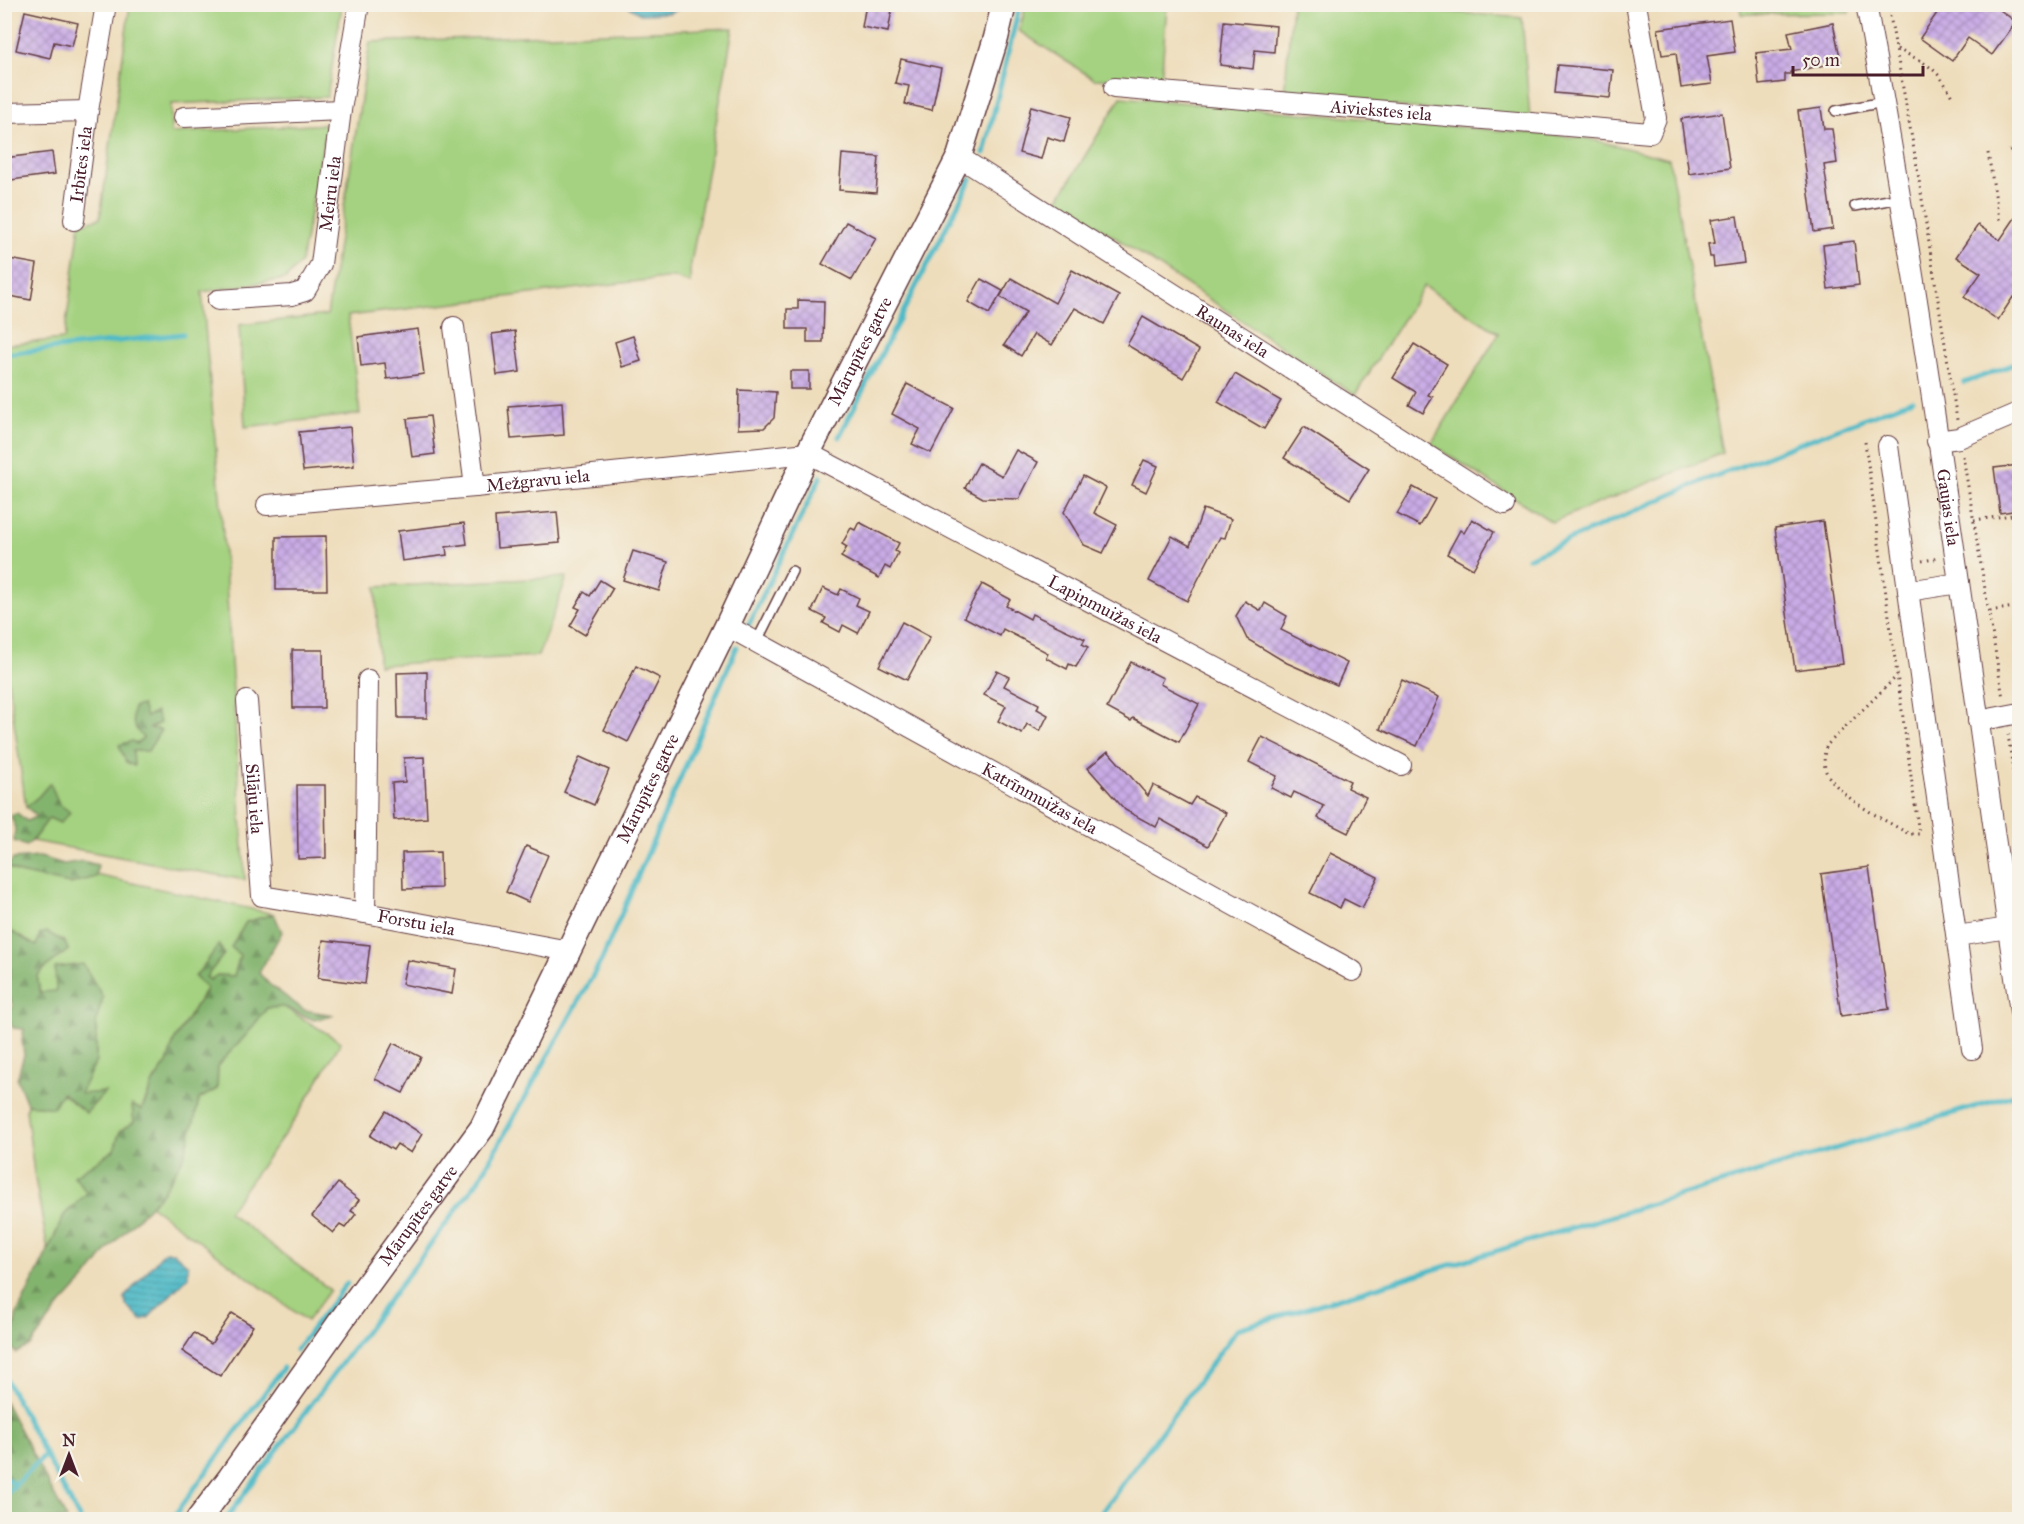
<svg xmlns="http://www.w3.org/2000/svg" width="2024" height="1524" font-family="'IM FELL Great Primer',serif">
	<defs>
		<pattern id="forest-firs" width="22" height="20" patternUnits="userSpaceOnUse" patternTransform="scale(1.5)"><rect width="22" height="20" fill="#83b46e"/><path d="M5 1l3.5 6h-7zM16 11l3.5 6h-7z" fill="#6d925b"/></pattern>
		<pattern id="water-rules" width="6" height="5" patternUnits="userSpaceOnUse" patternTransform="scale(1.5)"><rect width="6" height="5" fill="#4dbac7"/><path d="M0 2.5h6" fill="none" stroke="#4297a2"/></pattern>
		<pattern id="building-cross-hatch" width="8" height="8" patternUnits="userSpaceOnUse" patternTransform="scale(1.5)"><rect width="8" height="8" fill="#c9ace6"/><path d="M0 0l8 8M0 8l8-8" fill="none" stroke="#a58bbb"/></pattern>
	</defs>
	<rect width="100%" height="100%" fill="#f7f3e8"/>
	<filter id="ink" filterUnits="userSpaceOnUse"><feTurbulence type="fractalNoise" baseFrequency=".0167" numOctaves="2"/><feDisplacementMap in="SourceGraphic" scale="12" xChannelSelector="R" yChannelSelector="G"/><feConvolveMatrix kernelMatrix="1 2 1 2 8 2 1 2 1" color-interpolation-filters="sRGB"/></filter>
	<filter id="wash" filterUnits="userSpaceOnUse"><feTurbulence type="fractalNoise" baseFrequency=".008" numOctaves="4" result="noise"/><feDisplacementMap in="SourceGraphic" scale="24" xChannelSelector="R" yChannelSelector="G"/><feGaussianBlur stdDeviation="1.35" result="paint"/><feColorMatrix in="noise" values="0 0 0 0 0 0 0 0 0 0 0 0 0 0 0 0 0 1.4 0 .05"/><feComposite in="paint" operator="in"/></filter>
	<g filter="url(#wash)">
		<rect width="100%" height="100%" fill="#edb"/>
		<!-- green -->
		<g fill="#a4d280" stroke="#777856" stroke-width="1.5">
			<polygon points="130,5 342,5 327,97 171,104 171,133 327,124 301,262 286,279 202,292 222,519 245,880 32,841 59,804 50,784 39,796 26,807 5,659 4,345 64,339 80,224 100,218"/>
			<polygon points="1026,5 1167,5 1161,82 1094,79 1019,31"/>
			<polygon points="1292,5 1366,5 1522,18 1530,119 1284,96"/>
			<polygon points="1740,5 1848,5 1849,13 1741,14"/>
			<polygon points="733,28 690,269 690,283 673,277 348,316 360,414 245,427 239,325 327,315 370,42"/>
			<polygon points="1121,97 1586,138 1669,159 1723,453 1552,522 1431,444 1499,333 1424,286 1355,395 1058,200"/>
			<polygon points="567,577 538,656 378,665 376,587"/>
			<polygon points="7,867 19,873 70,884 95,877 96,875 274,914 246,922 240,955 234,976 217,975 210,981 206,977 224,954 195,977 207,987 174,1041 167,1063 154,1081 141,1110 132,1105 134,1122 120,1131 114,1150 75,1176 88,1193 64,1215 48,1250 34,1173 26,1110 27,1104 53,1108 61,1093 86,1113 104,1093 79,1094 96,1061 96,1021 103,997 56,992 40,992 37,976 46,967 68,950 36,947 9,931 5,950 4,868"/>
			<path d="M284,1007L341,1042L296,1118L228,1212L330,1290L307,1321L150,1205C171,1183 193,1129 199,1099L217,1089L218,1065L248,1033L267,1008Z"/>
		</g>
		<!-- forest -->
		<g fill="url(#forest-firs)" stroke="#666a4c" stroke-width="1.5">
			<path d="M142,705L146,717L156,712L160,723L150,728L161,730L148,751H133L134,766L126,762L119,745L132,741L137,744L143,738C134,727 130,721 134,707Z"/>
			<polygon points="50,783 59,804 70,812 60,823 49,818 32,841 26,846 14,841 15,828 11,815 17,813 27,821 37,816 26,807 39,796"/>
			<polygon points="40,857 64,864 83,861 98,865 96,877 70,884 19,873 7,867 13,859"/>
			<polygon points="274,914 282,932 259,973 269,984 304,1010 334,1015 314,1020 284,1007 267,1008 248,1033 218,1065 217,1089 199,1099 195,1118 184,1157 162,1193 109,1248 86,1278 59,1307 30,1346 16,1353 12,1348 16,1316 55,1236 64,1215 87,1193 74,1176 114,1150 120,1131 134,1122 132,1105 142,1110 154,1081 167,1063 174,1041 207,988 195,977 219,945 224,954 206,977 210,980 217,975 234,976 240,955 231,947 246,922"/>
			<polygon points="9,930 36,946 40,934 47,932 65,942 68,950 46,967 37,976 40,992 56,991 55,968 83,964 103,997 96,1021 96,1061 80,1094 105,1092 86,1113 62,1093 53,1108 27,1104 17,1079 24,1055 22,1040 24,1029 13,1028 7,1014 13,1006 5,990 10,975 5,950"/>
			<polygon points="5,1402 67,1519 5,1519"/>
		</g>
		<!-- water -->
		<g fill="url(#water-rules)" stroke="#4c6c79" stroke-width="1.5">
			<polygon points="626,5 626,4 688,5 669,13 640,14"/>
			<polygon points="164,1252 173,1252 188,1265 188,1277 148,1318 141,1320 126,1305 125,1297"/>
		</g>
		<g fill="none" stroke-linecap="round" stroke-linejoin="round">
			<!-- stream -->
			<g stroke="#4dbac7" stroke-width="5">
				<polyline points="984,153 1020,4"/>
				<polyline points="4,354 183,334"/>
				<polyline points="1964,383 2020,362"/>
				<polyline points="839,437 971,179"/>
				<polyline points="1528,558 1700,482 1912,400"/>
				<polyline points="748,626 821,476"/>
				<polyline points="296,1350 347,1283"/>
				<polyline points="4,1376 80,1520"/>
				<polyline points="4,1478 16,1484"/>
				<polyline points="4,1496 45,1455"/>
				<polyline points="171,1520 283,1368"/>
				<polyline points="225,1520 480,1178 602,959 737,647"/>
				<polyline points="1096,1520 1237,1329 2020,1093"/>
			</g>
		</g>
		<g id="blocks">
			<!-- building -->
			<g fill="url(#building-cross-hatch)">
				<polygon points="866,4 893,4 888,32 862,27"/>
				<polygon points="1925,4 1992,4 2016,22 1992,55 1968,38 1952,61 1920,38 1937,13"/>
				<polygon points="25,11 78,23 72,46 54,42 50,58 16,50"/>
				<polygon points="1730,19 1735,52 1707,56 1712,84 1681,88 1676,53 1662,55 1658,29"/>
				<polygon points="1224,21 1276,26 1274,52 1255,50 1253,69 1220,65"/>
				<polygon points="1833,23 1841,62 1790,72 1790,74 1785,74 1785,82 1759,85 1756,53 1792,49 1788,32"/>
				<polygon points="901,59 941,68 932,110 905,104 909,86 895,83"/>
				<polygon points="1558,65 1613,70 1610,98 1555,93"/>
				<polygon points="1031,106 1071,117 1064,142 1047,137 1041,159 1019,153"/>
				<polygon points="1821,108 1824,129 1832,129 1837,163 1824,165 1833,229 1814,232 1798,111"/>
				<polygon points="1722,113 1730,168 1689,174 1681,119"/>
				<polygon points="52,152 55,174 4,181 4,158"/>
				<polygon points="842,154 879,157 876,193 839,190"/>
				<polygon points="2019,212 2019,302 2013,297 1998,320 1964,297 1981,273 1956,257 1978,225 2000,240"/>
				<polygon points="1737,216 1744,263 1714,267 1713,257 1710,257 1708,244 1715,243 1711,220"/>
				<polygon points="846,222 876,238 852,280 822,264"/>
				<polygon points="1854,241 1859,285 1828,289 1823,245"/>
				<polygon points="4,258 37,264 31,300 4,295"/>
				<polygon points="1072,270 1119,296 1104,324 1075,308 1052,345 1034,334 1021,356 1004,345 1026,312 1000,297 1011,278 1055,303"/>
				<polygon points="981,279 1003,291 989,314 968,302"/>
				<polygon points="798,300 824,301 823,342 807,342 807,329 787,329 787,309 798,309"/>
				<polygon points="1143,317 1199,350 1183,378 1127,345"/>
				<polygon points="418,329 424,374 387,379 385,363 361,366 358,337"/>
				<polygon points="515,331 520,372 497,375 492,334"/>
				<polygon points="633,336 641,361 622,367 615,342"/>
				<polygon points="1414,344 1447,364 1428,395 1433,397 1423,413 1409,405 1416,392 1393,378"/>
				<rect x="790" y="371" width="19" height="18"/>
				<polygon points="1235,374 1281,401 1264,429 1218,402"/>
				<polygon points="907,384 954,408 931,453 912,444 920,429 892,414"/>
				<polygon points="739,390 776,392 774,418 764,428 738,429"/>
				<polygon points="562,402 564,435 511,439 508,406"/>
				<polygon points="430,416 435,454 412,457 407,419"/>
				<polygon points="350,427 354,466 303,471 299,432"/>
				<polygon points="1304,427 1369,469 1350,499 1284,458"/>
				<polygon points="1016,450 1038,462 1019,499 983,498 965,488 979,463 1002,476"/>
				<polygon points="1144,460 1158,466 1146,492 1132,485"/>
				<polygon points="2019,465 2019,510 2000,513 1994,468"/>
				<polygon points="1083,476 1106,488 1094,513 1117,525 1103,553 1084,545 1064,512"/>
				<polygon points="1413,487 1435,499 1420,526 1397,514"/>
				<polygon points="1203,509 1231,519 1225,538 1220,537 1187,601 1149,581 1172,536 1190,546"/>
				<polygon points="557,512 560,543 497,548 495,517"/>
				<polygon points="1472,519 1494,532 1473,569 1447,554 1460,530 1464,533"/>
				<polygon points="1823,521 1843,664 1795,670 1775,528"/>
				<polygon points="859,522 899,543 895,551 898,553 890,569 885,566 879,578 841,557 847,547 842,544 851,528 855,530"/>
				<polygon points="464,523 467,544 446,547 447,555 402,561 398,531"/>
				<polygon points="326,536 327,590 276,590 276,537"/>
				<polygon points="633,551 668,562 659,591 623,580"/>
				<polygon points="600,580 613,588 585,635 570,626 580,609 575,607 584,592 590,596"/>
				<polygon points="982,584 1010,599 1006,606 1030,619 1032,614 1085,639 1082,644 1088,647 1076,667 1069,664 1067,669 1046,658 1048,653 1003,629 1000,636 964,617"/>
				<polygon points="823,588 838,595 841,589 859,598 856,605 869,611 858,633 843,625 840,632 823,623 826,618 812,611"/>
				<polygon points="1245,601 1261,611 1265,603 1287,616 1281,630 1347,663 1337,685 1287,663 1247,639 1236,616"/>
				<polygon points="902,622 930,637 907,680 879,666"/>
				<polygon points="292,650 323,650 324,708 293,708"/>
				<polygon points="1131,662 1163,678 1160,684 1199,704 1179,742 1133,718 1131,721 1107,708"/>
				<polygon points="636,666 660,678 628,742 604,730"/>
				<polygon points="997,671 1009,677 1004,686 1039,704 1037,709 1048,715 1040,731 1027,724 1022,734 998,721 1006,706 984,695"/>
				<polygon points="427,672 427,718 398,718 397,673"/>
				<polygon points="1402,680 1439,697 1417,746 1380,729"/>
				<polygon points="1262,737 1350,781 1347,788 1366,797 1348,833 1318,818 1324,806 1294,792 1291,798 1271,788 1277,776 1249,762"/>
				<polygon points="1108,751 1148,796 1153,785 1190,805 1195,797 1226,813 1208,846 1160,819 1156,827 1125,810 1088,768"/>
				<polygon points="424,757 427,818 394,820 392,783 405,782 404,758"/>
				<polygon points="580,757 609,770 594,805 564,792"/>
				<polygon points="297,785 325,785 326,858 298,859"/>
				<polygon points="526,846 548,855 528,902 506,892"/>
				<polygon points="440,852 441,888 403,889 402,853"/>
				<polygon points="1330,853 1378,877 1362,908 1344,899 1340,908 1310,893"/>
				<polygon points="1869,867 1889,1009 1841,1016 1821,874"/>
				<polygon points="323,940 370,945 365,984 318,978"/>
				<polygon points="407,960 456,969 452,994 402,984"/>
				<polygon points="393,1043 421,1057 403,1093 375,1079"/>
				<polygon points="386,1111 422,1134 411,1153 397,1144 393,1150 370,1136"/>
				<polygon points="338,1183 359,1200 351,1211 356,1214 345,1228 340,1225 333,1233 312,1216"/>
				<polygon points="232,1313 253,1326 220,1376 182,1351 194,1333 211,1344"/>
			</g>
		</g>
	</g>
	<g filter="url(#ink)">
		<use href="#blocks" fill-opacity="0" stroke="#633c41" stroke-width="1.5"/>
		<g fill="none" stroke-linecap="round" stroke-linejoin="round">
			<defs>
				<g id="service">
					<polyline points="1836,111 1884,102"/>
					<polyline points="1855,206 1900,198"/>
					<polyline points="756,643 792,571"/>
				</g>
				<g id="minor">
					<path id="s1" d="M1866,4C1929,338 1971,676 2020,1012"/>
					<path id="s2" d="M1114,88L1650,133L1656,118L1636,4"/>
					<polyline points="5,113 88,111"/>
					<polyline points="184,117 341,110"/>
					<path id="s3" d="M959,157L1505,505"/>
					<path id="s4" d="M74,220L88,111L106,4"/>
					<path id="s5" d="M218,300L292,295L305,291L321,264L341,110L359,4"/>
					<polyline points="454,327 475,487"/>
					<polyline points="1937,441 1959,438 2020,412"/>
					<polyline points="1888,446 1972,1049"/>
					<path id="s6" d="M267,505L475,487L808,453L1401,765"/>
					<polyline points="1908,591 1959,583"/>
					<path id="s7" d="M727,626L1353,971"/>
					<path id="s8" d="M247,701L262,896L365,913L569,951"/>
					<polyline points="1978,721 2020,713"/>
					<polyline points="365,913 368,680"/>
					<polyline points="1957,936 2008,928"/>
				</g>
				<g id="tertiary">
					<path id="s9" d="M198,1520L230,1478L343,1318L482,1128L727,626L808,453L959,157L996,38L1004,4"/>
				</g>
			</defs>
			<!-- service casing -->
			<use href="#service" stroke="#633c41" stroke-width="12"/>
			<!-- minor casing -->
			<use href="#minor" stroke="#633c41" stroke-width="22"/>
			<!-- tertiary casing -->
			<use href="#tertiary" stroke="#633c41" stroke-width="27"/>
			<!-- path -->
			<g stroke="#633c41" stroke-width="3" stroke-dasharray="1.5 4.5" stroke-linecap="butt">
				<polyline points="1888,4 1916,161 1957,420"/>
				<path d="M1897,49C1927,64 1938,67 1953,99"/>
				<polyline points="2009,151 2020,149"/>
				<polyline points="1988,153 2000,224"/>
				<path d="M1865,442L1919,834H1909C1882,818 1848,803 1829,777C1823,770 1823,753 1827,745L1897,676"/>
				<polyline points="1963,456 2003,698"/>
				<polyline points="2015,515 2020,544"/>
				<polyline points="1974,520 2020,514"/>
				<polyline points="1922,561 1939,558"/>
				<polyline points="1990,611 2020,606"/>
				<polyline points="2008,734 2020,821"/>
			</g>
			<!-- service -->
			<use href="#service" stroke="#fff" stroke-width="9"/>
			<!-- minor -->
			<use href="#minor" stroke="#fff" stroke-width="20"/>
			<!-- tertiary -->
			<use href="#tertiary" stroke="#fff" stroke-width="24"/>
		</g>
	</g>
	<g text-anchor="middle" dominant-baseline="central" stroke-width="4.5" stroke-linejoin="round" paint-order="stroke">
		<!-- street labels -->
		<g font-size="18" fill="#4a1f2b" stroke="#f7f3e8">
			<text stroke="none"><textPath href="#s2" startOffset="268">Aiviekstes iela</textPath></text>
			<text stroke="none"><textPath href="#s4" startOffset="56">Irbītes iela</textPath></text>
			<text stroke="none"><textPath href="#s5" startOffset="190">Meiru iela</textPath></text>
			<text stroke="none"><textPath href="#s3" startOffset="324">Raunas iela</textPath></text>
			<text stroke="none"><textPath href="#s9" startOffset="1348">Mārupītes gatve</textPath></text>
			<text stroke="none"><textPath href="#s6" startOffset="272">Mežgravu iela</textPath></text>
			<text stroke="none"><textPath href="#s1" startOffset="510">Gaujas iela</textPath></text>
			<text stroke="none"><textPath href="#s6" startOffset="879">Lapiņmuižas iela</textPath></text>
			<text stroke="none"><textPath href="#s9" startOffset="862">Mārupītes gatve</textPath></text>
			<text stroke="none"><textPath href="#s8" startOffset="98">Silāju iela</textPath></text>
			<text stroke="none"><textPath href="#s7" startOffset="357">Katrīnmuižas iela</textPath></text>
			<text stroke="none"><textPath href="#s8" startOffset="352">Forstu iela</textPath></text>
			<text stroke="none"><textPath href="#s9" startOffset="376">Mārupītes gatve</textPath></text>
		</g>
	</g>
	<!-- margin -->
	<rect width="2024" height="1524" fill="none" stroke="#f7f3e8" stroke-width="24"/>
	<!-- north arrow -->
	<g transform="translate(69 1455)" stroke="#f7f3e8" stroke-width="4.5" paint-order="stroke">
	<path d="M0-4.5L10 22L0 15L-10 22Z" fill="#4a1f2b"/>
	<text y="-9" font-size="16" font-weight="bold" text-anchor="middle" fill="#4a1f2b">N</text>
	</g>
	<!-- scale -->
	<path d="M1793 66v9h130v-9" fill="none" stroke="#4a1f2b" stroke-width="3"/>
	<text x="1802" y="66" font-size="18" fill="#4a1f2b" stroke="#f7f3e8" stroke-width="4.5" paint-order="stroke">50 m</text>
</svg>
